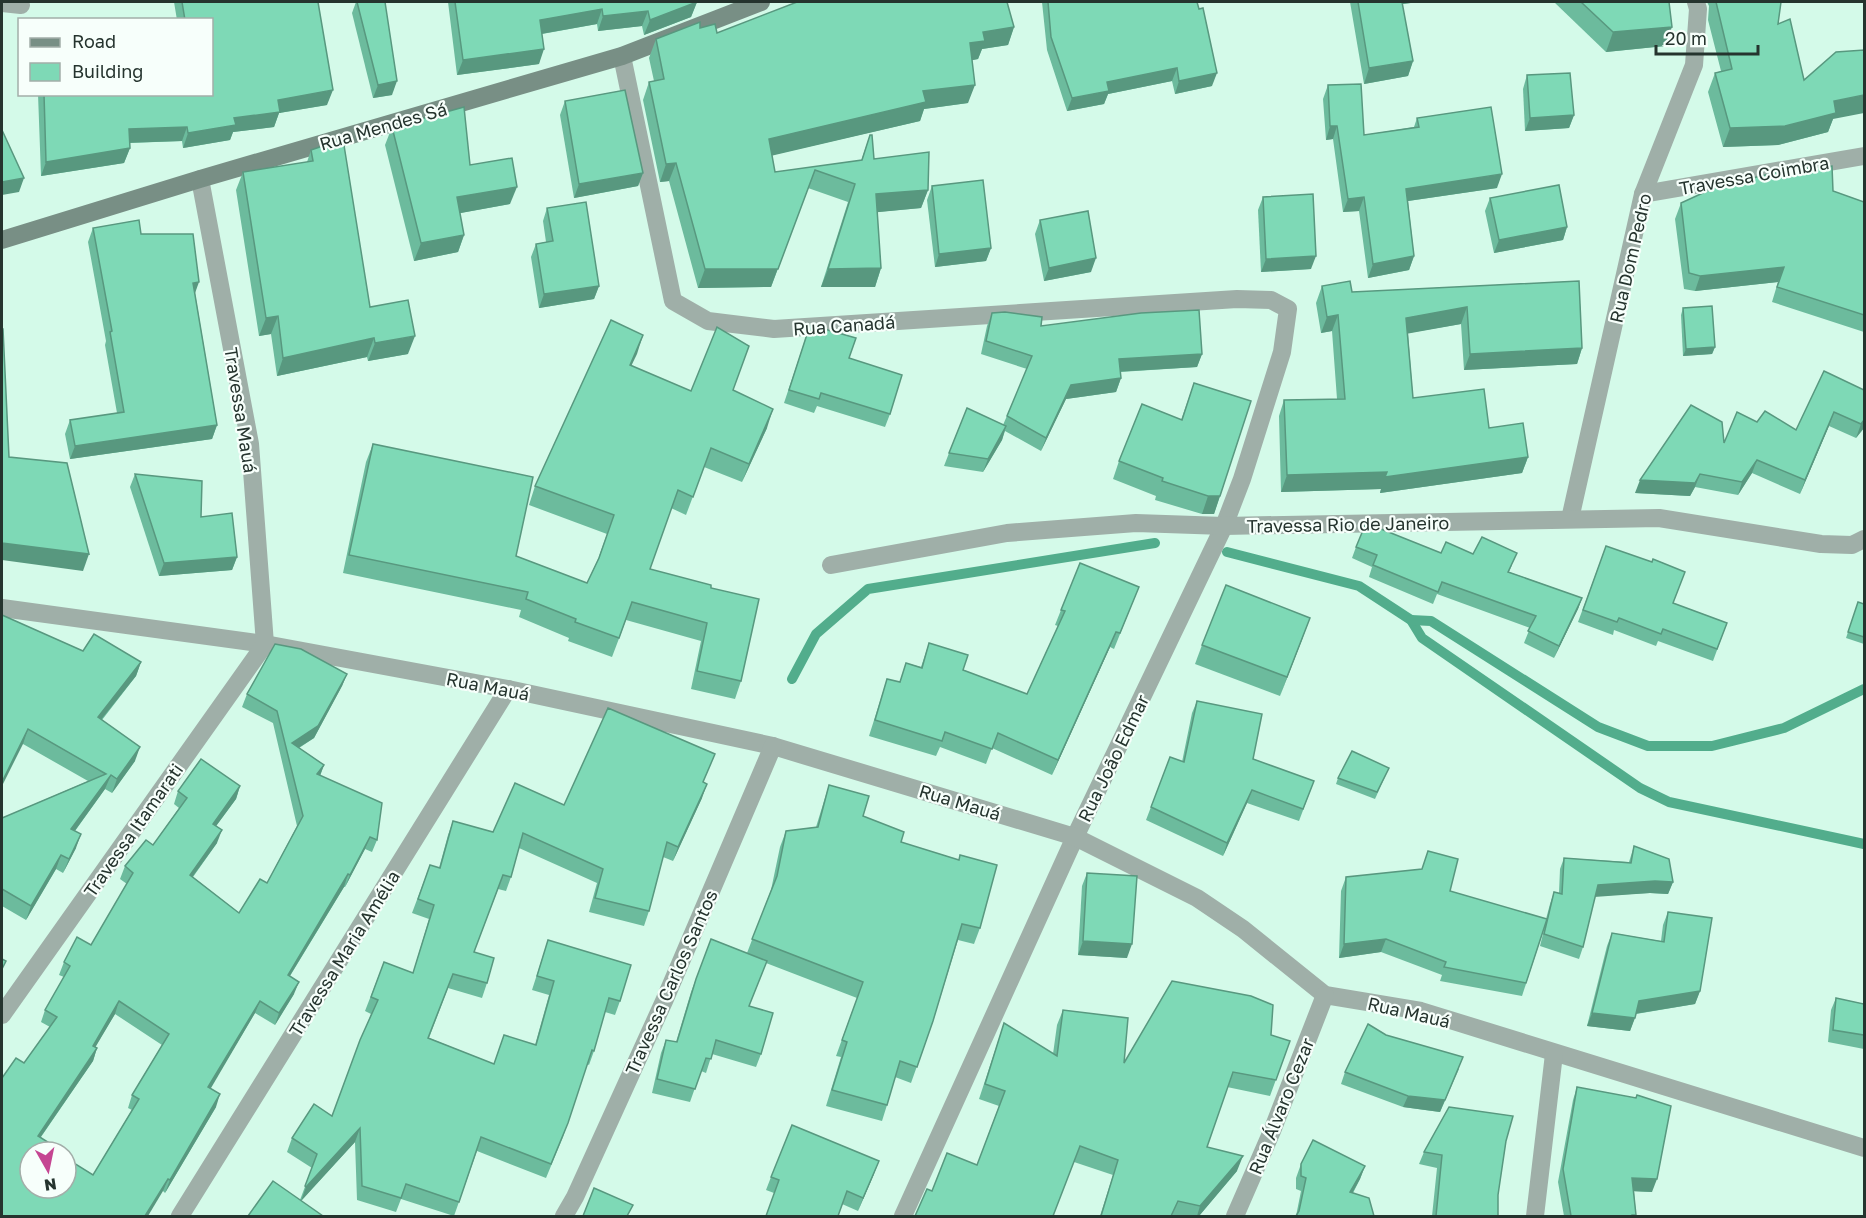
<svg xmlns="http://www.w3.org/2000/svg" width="1866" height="1218" font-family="'Golos Text',sans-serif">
	<rect width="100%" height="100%" fill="#d4fae9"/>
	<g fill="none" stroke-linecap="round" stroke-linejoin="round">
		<!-- stream -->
		<g stroke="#52ad8c" stroke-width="10">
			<polyline points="1227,552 1359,586 1411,620 1422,638 1640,788 1669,802 1864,844"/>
			<polyline points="1411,620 1431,621 1598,727 1648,746 1712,746 1784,728 1864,689"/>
			<polyline points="792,679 816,634 868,589 1155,543"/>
		</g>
		<!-- street -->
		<g stroke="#9fafa8" stroke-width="18">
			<polyline points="2,3 21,5"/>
			<polyline points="622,56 673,301 708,321 774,329 1237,299 1271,300 1288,309 1282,352 1242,479 1224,526 1075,837 903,1216"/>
			<polyline points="1643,194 1864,156"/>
			<polyline points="1570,519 1643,194 1694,65 1698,9 1696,2"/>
			<polyline points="831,565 1007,533 1136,523 1224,526 1659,518 1821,544 1852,545 1864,539"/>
			<polyline points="2,608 265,644 508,689 773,746 1075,837 1197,898 1243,929 1325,995 1421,1011 1864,1148"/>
			<polyline points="2,1015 265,644 250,444 200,179"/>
			<polyline points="180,1216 508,689"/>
			<polyline points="564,1216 575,1197 665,999 773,746"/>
			<polyline points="1235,1216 1272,1131 1325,995"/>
			<polyline points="1535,1216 1554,1054"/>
		</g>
		<!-- secondary -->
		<polyline stroke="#788f85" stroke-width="18" points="2,240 200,179 622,56 761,2"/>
	</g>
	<!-- wall -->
	<g fill="#6cbb9d" fill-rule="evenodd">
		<polygon points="174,2 318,2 327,105 279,113 274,127 233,132 230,140 183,148 182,141 129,143 130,148 124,163 41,176 38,94 212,94 212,20 177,20"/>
		<polygon points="356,2 385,2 392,95 373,98 352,13"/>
		<polygon points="448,2 697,2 691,17 644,35 642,26 598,31 597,24 542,34 539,64 457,75"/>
		<polygon points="1042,2 1197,2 1212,86 1175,94 1172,81 1108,94 1104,104 1067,111 1047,50"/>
		<polygon points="1350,2 1419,2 1402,4 1413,61 1408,76 1364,84"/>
		<polygon points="1554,2 1669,2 1665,46 1606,52"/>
		<polygon points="1707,2 1781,2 1778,24 1804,80 1833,119 1828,132 1778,145 1723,147 1708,92 1715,73 1721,71 1708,20 1709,6"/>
		<polygon points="1014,27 1008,45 982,49 978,59 972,60 968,103 924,109 920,121 772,155 775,172 861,161 870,135 874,159 928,190 921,208 877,212 881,268 875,287 821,287 848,202 808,188 771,287 698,288 669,181 660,182 643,100 649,82 654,81 649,58 656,39 700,28 717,33"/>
		<polygon points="1527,75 1574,115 1569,128 1525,131 1523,89"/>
		<polygon points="1328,85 1364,135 1414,127 1417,118 1497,188 1408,201 1414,256 1409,270 1368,278 1359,211 1343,212 1333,139 1326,140 1323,99"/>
		<polygon points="565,101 643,173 638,186 574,198 560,115"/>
		<polygon points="392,127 470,165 510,204 460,213 464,235 458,252 414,261 385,145"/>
		<polygon points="311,150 370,307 408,354 368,361 367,357 277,376 271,334 259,336 236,190 243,172 307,162"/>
		<polygon points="932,186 991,248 986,261 935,267 927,200"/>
		<polygon points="1833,191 1864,202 1864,332 1772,302 1778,282 1695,291 1684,289 1675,219 1681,203"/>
		<polygon points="1263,197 1311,269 1261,272 1258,210"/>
		<polygon points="1490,198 1567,227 1563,240 1494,253 1485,211"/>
		<polygon points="547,208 599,286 594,299 539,308 531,257 536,244 546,242 543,221"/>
		<polygon points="1040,220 1091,272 1044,281 1035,234"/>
		<polygon points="93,228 141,234 195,293 217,425 212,439 70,459 65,434 70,420 117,413 105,345 106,341 88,242"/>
		<polygon points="1579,281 1582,348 1577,364 1464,370 1461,324 1408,333 1413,398 1489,428 1528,457 1522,473 1380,493 1381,489 1281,492 1279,416 1284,400 1337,399 1332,331 1321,333 1316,303 1322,286 1352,292"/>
		<polygon points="1683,308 1715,347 1712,354 1683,356 1681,315"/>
		<polygon points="992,313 1041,326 1202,354 1197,367 1120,372 1121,378 1116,392 1066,399 1041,451 1005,431 1002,440 983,472 944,466 949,453 1003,425 1027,369 981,354 987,326"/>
		<polygon points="810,325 849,358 890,414 885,427 817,406 814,413 784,403"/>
		<polygon points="643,335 631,366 691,391 733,390 767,428 742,482 704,467 686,515 671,508 650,569 711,588 741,681 735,699 691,689 701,641 626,620 612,657 568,641 569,638 519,617 521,610 343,573 366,462 373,444 516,556 587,583 598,559 607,534 529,505 535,486"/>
		<polygon points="1194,383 1220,496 1214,514 1202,514 1155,500 1156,496 1113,479 1119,461 1181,420"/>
		<polygon points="1864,390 1864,428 1856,438 1829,426 1800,494 1752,473 1738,495 1695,487 1690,496 1635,493 1724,443 1757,422 1796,430"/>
		<polygon points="135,474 201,517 237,557 232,570 159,576 130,487"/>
		<polygon points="1606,546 1673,603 1727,623 1713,661 1658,641 1656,646 1614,630 1613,635 1578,622"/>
		<polygon points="1356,547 1441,553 1473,554 1512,565 1509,572 1582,598 1578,609 1554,658 1524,643 1530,628 1437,594 1433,604 1369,577 1372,567 1352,558"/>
		<polygon points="1139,587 1114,649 1110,647 1052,775 992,748 986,764 940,747 936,756 869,736 887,679 900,682 906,663 921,667 929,643 963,670 1027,694 1058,626 1055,625 1061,610"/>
		<polygon points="1858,602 1864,604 1864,644 1846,638"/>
		<polygon points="2,615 83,651 141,662 136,676 102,720 135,761 112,793 105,789 75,831 76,848 63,873 56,869 26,920 2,906 2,818 88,781 23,744"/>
		<polygon points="1303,637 1280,696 1195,664 1202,645"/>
		<path d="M347,674L342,686L314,738L299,748L324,765L320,776L377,840L372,852L365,849L345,887H344L290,976L294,994L275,1025L255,1013L210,1088L216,1107L165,1193L163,1191L2,1216L24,1063L50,1027L41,1022L45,1010L64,977L59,975L64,962L91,945L127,884L120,879L125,866L153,845L179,808L174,804L178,791L240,786L236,799L216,826L217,843L193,877L239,913L267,883L297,826L273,723L242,707L247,694ZM115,1014L162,1045L132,1095L128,1108L132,1110L93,1175L49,1148L41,1137L93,1061L97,1048L95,1047Z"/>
		<polygon points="1197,701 1253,759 1314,781 1299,821 1247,803 1223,856 1146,820 1170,757 1182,762 1192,713"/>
		<polygon points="709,768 703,782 702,798 673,861 663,857 649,911 644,926 589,912 597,883 519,848 511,877 506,891 498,889 474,952 487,983 482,998 448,988 429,1038 494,1064 504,1035 535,1045 549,995 532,990 548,940 620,1001 615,1015 605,1012 594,1051 589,1065 587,1064 563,1137 546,1178 477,1151 454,1216 401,1199 396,1212 357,1200 355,1142 301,1201 300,1200 312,1168 287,1152 292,1138 332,1116 371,1014 365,1011 384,962 413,973 429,919 412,913 430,865 439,868 448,835 453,821 493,832 564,805"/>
		<polygon points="1389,768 1375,799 1336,784 1338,778"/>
		<polygon points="829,785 863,816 901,842 980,928 974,944 958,940 933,1021 911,1083 895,1077 887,1105 882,1121 826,1106 841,1057 836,1056 857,998 766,963 749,1006 761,1054 756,1067 712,1054 706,1073 701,1071 690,1102 652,1093 661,1053 666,1040 676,1042 691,992 711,939 747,953 771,890 780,847 786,831 816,827 824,801"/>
		<polygon points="1634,846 1673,882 1668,894 1650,893 1595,896 1583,947 1579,959 1540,946 1545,926 1522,996 1440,981 1442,975 1381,952 1339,958 1341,891 1346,877 1450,891 1546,919 1550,904 1554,892 1559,893 1560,869 1564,858 1629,862"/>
		<polygon points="1087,873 1127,958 1078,955 1082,886"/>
		<polygon points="1668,912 1700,991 1695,1004 1636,1014 1630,1031 1587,1026 1607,946 1612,933 1661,941 1663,925"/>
		<polygon points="1836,998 1864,1004 1864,1049 1828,1042 1831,1010"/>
		<polygon points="1063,1010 1124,1063 1271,1035 1290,1041 1270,1096 1227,1087 1207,1147 1237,1171 1199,1216 1100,1216 1113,1175 1074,1162 932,1191 977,1165 999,1106 979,1099 1004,1023 1053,1054 1057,1025"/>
		<polygon points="1386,1035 1459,1069 1440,1112 1403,1107 1341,1084 1345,1072"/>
		<polygon points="1577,1087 1652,1192 1634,1191 1636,1216 1564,1216 1558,1182 1573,1100"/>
		<polygon points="1506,1141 1498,1195 1498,1216 1432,1216 1437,1168 1419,1164 1424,1152"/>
		<polygon points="1301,1164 1365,1166 1360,1179 1353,1193 1296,1216 1301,1191 1296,1189 1296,1178"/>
		<polygon points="874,1174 858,1211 842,1204 774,1193 766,1190 771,1177"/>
	</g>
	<!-- shaded-wall -->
	<g fill="#58987f">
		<polygon points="697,2 691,17 644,35 650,20"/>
		<polygon points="1396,2 1419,2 1394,5"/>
		<polygon points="602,9 597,24 535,35 540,20"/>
		<polygon points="648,11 642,26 598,31 603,16"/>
		<polygon points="1014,27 1008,45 982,49 978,59 963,62 970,43 983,32"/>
		<polygon points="1672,27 1665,46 1606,52 1613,32"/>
		<polygon points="544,49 539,64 457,75 463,60"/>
		<polygon points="1413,61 1408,76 1364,84 1369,68"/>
		<polygon points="1177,68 1172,81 1108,94 1104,104 1067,111 1072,98 1107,82"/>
		<polygon points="1217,73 1212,86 1175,94 1179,81"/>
		<polygon points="397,81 392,95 373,98 378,85"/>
		<polygon points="975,85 968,103 924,109 920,121 762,158 769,139 923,91"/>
		<polygon points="333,90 327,105 279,113 274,127 233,132 230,140 183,148 188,133 234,118 278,100"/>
		<polygon points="1864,95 1864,113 1833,119 1828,132 1778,145 1723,147 1730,128 1834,101"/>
		<polygon points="1574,115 1569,128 1525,131 1530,118"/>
		<polygon points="1330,126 1337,126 1333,139 1326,140"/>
		<polygon points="187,127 182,141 123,143 129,129"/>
		<polygon points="130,148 124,163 41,176 46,162"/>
		<polygon points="676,163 669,181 660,182 666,164"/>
		<polygon points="815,170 771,287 698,288 705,269"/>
		<polygon points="643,173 638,186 574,198 579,184"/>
		<polygon points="1502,174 1497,188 1401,202 1406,189"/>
		<polygon points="24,178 19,192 2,195 2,182"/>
		<polygon points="517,187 510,204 450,215 457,197"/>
		<polygon points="928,190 921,208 869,213 876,194"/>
		<polygon points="1364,197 1359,211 1343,212 1348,199"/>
		<polygon points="1567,227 1563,240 1494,253 1499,240"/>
		<polygon points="464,235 458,252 414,261 421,243"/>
		<polygon points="991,248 986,261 935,267 939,254"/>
		<polygon points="1316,256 1311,269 1261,272 1266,259"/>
		<polygon points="1414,256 1409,270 1368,278 1373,264"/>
		<polygon points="1096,258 1091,272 1044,281 1049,268"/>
		<polygon points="1784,267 1778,282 1695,291 1700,276"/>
		<polygon points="881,268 875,287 821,287 828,269"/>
		<polygon points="199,282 194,296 193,283"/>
		<polygon points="599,286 594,299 539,308 544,294"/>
		<polygon points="1467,307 1461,324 1400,335 1406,318"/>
		<polygon points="1338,315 1332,331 1321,333 1327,317"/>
		<polygon points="278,316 271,334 259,336 266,318"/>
		<polygon points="643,335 637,354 623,383 630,365"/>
		<polygon points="415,336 408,354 368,361 375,343"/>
		<polygon points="374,338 367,357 277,376 283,358"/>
		<polygon points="1715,347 1712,354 1683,356 1686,349"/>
		<polygon points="1582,348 1577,364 1464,370 1470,354"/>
		<polygon points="1202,354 1197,367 1114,372 1119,359"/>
		<polygon points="1121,378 1116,392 1066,399 1041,451 1046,438 1071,385"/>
		<polygon points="773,409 767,428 742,482 749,464"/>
		<polygon points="1834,412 1829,426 1800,494 1805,480"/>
		<polygon points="1864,420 1864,428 1856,438 1861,424"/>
		<polygon points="217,425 212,439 70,459 75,446"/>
		<polygon points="1006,426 1002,440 983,472 988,459"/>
		<polygon points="1528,457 1522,473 1380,493 1381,489 1281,492 1287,475"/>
		<polygon points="1757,460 1752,473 1738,495 1742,482"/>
		<polygon points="1700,474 1695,487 1690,496 1635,493 1640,480"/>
		<polygon points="1208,496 1220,496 1214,514 1202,514"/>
		<polygon points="2,543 89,554 83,571 2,560"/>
		<polygon points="237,557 232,570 159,576 164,563"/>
		<polygon points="1582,598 1578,609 1554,658 1559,646"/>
		<polygon points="1310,618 1303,637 1280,696 1287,677"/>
		<polygon points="1116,632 1110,647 1052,775 1058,760"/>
		<polygon points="141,662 136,676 92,731 98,717"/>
		<polygon points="347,674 342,686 314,738 287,755 292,743"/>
		<polygon points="28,729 23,744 2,786 2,782"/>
		<polygon points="140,747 135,761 112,793 117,779"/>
		<polygon points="324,765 319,778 317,774"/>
		<polygon points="111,775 105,789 66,843 71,829"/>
		<polygon points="707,784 702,798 673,861 678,847"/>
		<polygon points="240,786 236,799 208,837 213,824"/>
		<polygon points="1252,790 1247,803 1223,856 1227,843"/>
		<polygon points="222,830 217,843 185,887 190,875"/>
		<polygon points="81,834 76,848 63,873 69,859"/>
		<polygon points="370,837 365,849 345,887 350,875"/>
		<polygon points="61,855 56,869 26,920 31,906"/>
		<polygon points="348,874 344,887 283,987 288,975"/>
		<polygon points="1655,881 1673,882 1668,894 1650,893 1594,897 1598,885"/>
		<polygon points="1386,939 1381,952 1339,958 1344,944"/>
		<polygon points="1083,941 1132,944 1127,958 1078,955"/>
		<polygon points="299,982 294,994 275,1025 279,1013"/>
		<polygon points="1700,991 1695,1004 1634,1014 1639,1001"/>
		<polygon points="119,1001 115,1014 89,1058 93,1046"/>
		<polygon points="260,1001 255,1013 204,1100 208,1087"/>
		<polygon points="1592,1013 1635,1018 1630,1031 1587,1026"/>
		<polygon points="97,1048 93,1061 33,1148 38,1136"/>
		<polygon points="1463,1057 1440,1112 1403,1107 1408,1096"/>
		<polygon points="220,1094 216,1107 165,1193 170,1180"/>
		<polygon points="360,1128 355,1142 301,1201 306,1187"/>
		<polygon points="1243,1156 1237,1171 1199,1216 1197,1216 1200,1206"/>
		<polygon points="879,1161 874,1174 858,1211 863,1198"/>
		<polygon points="1365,1166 1360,1179 1345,1206 1350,1192"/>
		<polygon points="1632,1178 1657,1179 1652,1192 1628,1191"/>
		<polygon points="168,1179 163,1191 148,1216 145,1216"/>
	</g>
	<!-- building -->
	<g fill="#7ed9b6" stroke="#58987f" stroke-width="1.5" fill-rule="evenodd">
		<polygon points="182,2 318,2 333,90 278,100 280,112 234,118 236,125 188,133 187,127 129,129 130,148 46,162 44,94 212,94 212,20 185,20"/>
		<polygon points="357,2 385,2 397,81 378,85"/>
		<polygon points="455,2 697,2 650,20 648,11 603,16 602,9 540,20 544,49 463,60"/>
		<polygon points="797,2 1007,2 1014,27 983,32 985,41 970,43 975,85 923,91 926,102 769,139 775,172 862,160 870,135 872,135 874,159 929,152 928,190 876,194 881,268 828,269 855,184 815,170 778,269 705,269 676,163 666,164 649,82 664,79 656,39 700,22 700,28 715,24 717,33"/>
		<polygon points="1048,2 1197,2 1199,9 1203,8 1217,73 1179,81 1177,68 1107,82 1109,91 1072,98 1051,37"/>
		<polygon points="1358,2 1402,2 1413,61 1369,68"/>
		<polygon points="1581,2 1669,2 1672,27 1613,32"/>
		<polygon points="1716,2 1781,2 1778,24 1790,19 1804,80 1836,52 1864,50 1864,95 1834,101 1836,113 1785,126 1730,128 1715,73 1732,69"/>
		<polygon points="1570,73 1574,115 1530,118 1527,75"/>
		<polygon points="1361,84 1364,135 1419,127 1417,118 1491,107 1502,174 1406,189 1414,256 1373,264 1364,197 1348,199 1337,126 1330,126 1328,85"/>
		<polygon points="625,90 643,173 579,184 565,101"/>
		<polygon points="464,107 470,165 512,158 517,187 457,197 464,235 421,243 392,127"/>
		<polygon points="2,130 24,178 2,182"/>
		<polygon points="343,139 370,307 408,300 415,336 375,343 374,338 283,358 278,316 266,318 243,172 313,161 311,150"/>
		<polygon points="1832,166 1833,191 1864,202 1864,315 1777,287 1784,267 1700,276 1689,273 1681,203 1718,186 1787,170"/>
		<polygon points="983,180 991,248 939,254 932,186"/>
		<polygon points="1559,185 1567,227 1499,240 1490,198"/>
		<polygon points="1313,194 1316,256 1266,259 1263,197"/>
		<polygon points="586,202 599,286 544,294 536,244 553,241 547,208"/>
		<polygon points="1088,211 1096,258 1049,268 1040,220"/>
		<polygon points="139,220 141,234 193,234 199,282 193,283 217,425 75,446 70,420 124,412 110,332 112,331 93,228"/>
		<polygon points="1350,281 1352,292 1579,281 1582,348 1470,354 1467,307 1406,318 1413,398 1484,389 1489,428 1523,423 1528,457 1385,477 1387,472 1287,475 1284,400 1345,399 1338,315 1327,317 1322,286"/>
		<polygon points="1712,306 1715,347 1686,349 1683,308"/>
		<polygon points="1199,310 1202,354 1119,359 1121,378 1071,385 1046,438 1007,416 1032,356 986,341 992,313 1005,312 1042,317 1041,326 1141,313"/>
		<polygon points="611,320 643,335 630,365 691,391 717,327 749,346 733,390 773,409 749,464 711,448 693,497 678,490 650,569 711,585 711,588 759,599 741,681 697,671 707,623 632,602 619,638 575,622 576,619 526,599 528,592 349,555 373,444 533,477 516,556 587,583 599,558 614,515 535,486"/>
		<polygon points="810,325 856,338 849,358 902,375 890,414 821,393 819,399 789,390"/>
		<polygon points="2,329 3,329 9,457 67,463 89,554 2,543"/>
		<polygon points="1824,371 1864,390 1864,420 1861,424 1834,412 1805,480 1757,460 1742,482 1700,474 1695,483 1640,480 1691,405 1722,422 1724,443 1737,412 1757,422 1765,411 1796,430"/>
		<polygon points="1194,383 1251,401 1220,496 1208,496 1162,481 1163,478 1119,461 1142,404 1182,420"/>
		<polygon points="967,408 1006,426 988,459 949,453"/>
		<polygon points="135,474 202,481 201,517 232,513 237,557 164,563"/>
		<polygon points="1366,523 1441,553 1446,542 1473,554 1482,537 1517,553 1508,572 1582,598 1559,646 1528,631 1536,616 1442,582 1438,592 1373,565 1377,555 1356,547"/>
		<polygon points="1606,546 1652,562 1653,559 1685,572 1673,603 1727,623 1717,649 1663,629 1661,634 1619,618 1617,622 1583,610"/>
		<polygon points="1080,563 1139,587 1120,633 1116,632 1058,760 998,733 992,749 945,732 942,741 875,720 887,679 900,682 906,663 922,668 929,643 968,655 963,670 1027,694 1065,611 1061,610"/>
		<polygon points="1226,585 1310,618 1287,677 1202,645"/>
		<polygon points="1858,602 1864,604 1864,637 1848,632"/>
		<polygon points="2,615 83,651 94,634 141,662 98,717 140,747 117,779 111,775 71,829 81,834 69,859 61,855 31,906 2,889 2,818 106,774 28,729 2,782"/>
		<path d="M275,644L301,649L347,674L318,726L292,743L324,765L317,774L382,803L377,840L370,837L350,875L348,874L288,975L299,982L279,1013L260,1001L208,1087L220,1094L170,1180L168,1179L145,1216H2V1078L16,1058L24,1063L57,1017L45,1010L70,966L64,962L77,937L91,945L133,873L125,866L146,840L153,845L187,798L178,791L201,759L240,786L213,824L222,830L190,875L239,913L260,879L267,883L303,816L277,711L247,694ZM119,1001L169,1034L132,1095L139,1099L93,1175L66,1158V1188H30V1152H56L49,1148L51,1144L38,1136L97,1048L93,1046Z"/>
		<polygon points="1197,701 1262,714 1253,759 1314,781 1303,809 1252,790 1227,843 1151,807 1170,757 1184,762"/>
		<polygon points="608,708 715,754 703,782 707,784 678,847 667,842 649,911 595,898 603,869 523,833 511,877 503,875 474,952 494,958 487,983 453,974 428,1038 494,1064 504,1035 536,1045 554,981 537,976 548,940 631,965 620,1001 609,998 594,1051 592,1050 568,1123 551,1164 481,1137 459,1202 406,1184 401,1198 362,1186 360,1128 306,1187 305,1186 317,1154 292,1138 314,1104 332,1116 360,1040 378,1000 371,997 384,962 413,973 434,905 418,899 430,865 440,868 453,821 493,832 515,783 564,805"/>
		<polygon points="1352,751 1389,768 1377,792 1338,778"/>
		<polygon points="829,785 869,796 863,816 904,832 901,842 959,860 960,855 997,865 980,928 962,924 933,1021 917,1067 900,1061 887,1105 832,1090 847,1042 842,1040 863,982 752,939 777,876 786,831 818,827"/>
		<polygon points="1634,846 1669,859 1673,882 1655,881 1598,885 1583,947 1544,934 1554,892 1562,894 1564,858 1631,863"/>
		<polygon points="1428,851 1458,859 1450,891 1547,919 1526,983 1444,967 1446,962 1386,939 1344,944 1346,877 1422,869"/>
		<polygon points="1087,873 1137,876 1132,944 1083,941"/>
		<polygon points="1668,912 1712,918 1700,991 1639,1001 1635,1018 1592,1013 1612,933 1664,942"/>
		<polygon points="711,939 767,961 749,1006 773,1013 761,1054 716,1040 711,1059 706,1058 695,1089 657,1079 666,1040 677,1042 696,979"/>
		<polygon points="2,959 6,961 2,969"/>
		<polygon points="1172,981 1251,996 1273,1005 1271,1035 1290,1041 1276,1080 1233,1072 1207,1147 1243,1156 1200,1206 1178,1201 1171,1216 1101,1216 1118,1160 1080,1146 1053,1216 915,1216 927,1189 932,1191 947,1153 977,1165 1005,1091 985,1084 1004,1023 1057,1056 1063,1010 1128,1018 1124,1063"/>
		<polygon points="1836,998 1864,1004 1864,1035 1833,1030"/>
		<polygon points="1368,1024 1386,1035 1463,1057 1445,1100 1408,1096 1345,1072"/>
		<polygon points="1577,1087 1636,1098 1637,1095 1671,1106 1657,1179 1632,1178 1636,1215 1632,1215 1632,1216 1571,1216 1563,1169"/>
		<polygon points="1449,1107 1513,1116 1506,1141 1498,1195 1498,1216 1436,1216 1442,1155 1424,1152"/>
		<polygon points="792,1125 879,1161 863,1198 847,1191 838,1216 766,1216 779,1180 771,1177"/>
		<polygon points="1313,1140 1365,1166 1350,1192 1369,1198 1374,1216 1296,1216 1299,1211 1306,1178 1301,1176 1301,1164"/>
		<polygon points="273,1181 323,1216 248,1216"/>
		<polygon points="594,1188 633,1205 627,1216 583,1216"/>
	</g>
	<g text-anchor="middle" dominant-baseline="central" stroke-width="4.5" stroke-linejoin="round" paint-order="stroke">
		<!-- street labels -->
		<g font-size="18" fill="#25342e" stroke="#f7fffb">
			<text transform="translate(383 126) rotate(-16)">Rua Mendes Sá</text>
			<text transform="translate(1754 175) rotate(-10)">Travessa Coimbra</text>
			<text transform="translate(1630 258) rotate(-77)">Rua Dom Pedro</text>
			<text transform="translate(844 325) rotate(-4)">Rua Canadá</text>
			<text transform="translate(241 410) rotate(81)">Travessa Mauá</text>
			<text transform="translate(1348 524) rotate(-1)">Travessa Rio de Janeiro</text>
			<text transform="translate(488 686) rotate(11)">Rua Mauá</text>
			<text transform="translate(1113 758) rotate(-64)">Rua João Edmar</text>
			<text transform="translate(960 802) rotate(17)">Rua Mauá</text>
			<text transform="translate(133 830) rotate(-55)">Travessa Itamarati</text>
			<text transform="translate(344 953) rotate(-58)">Travessa Maria Amélia</text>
			<text transform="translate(671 982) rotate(-66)">Travessa Carlos Santos</text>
			<text transform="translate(1409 1012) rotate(13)">Rua Mauá</text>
			<text transform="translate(1281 1106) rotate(-68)">Rua Álvaro Cezar</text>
		</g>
	</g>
	<!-- border -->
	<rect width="1866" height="1218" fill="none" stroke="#25342e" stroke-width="6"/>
	<!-- legend -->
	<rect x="18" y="18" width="195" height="78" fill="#f7fffb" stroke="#a3aea9" stroke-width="1.5"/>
	<rect x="30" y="38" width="30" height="9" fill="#788f85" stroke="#a3aea9" stroke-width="1.5"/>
	<text x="72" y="48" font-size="18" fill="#25342e">Road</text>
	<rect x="30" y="63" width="30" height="18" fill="#7ed9b6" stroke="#a3aea9" stroke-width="1.5"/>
	<text x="72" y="78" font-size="18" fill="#25342e">Building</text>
	<!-- north arrow -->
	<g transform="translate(48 1170) rotate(171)"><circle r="28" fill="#f7fffb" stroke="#a3aea9" stroke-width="1.5"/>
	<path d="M0-4.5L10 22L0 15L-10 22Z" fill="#c54692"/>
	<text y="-9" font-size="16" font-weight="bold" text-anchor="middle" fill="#25342e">N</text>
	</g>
	<!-- scale -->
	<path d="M1656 45v9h102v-9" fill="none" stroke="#25342e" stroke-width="3"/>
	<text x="1665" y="45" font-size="18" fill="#25342e" stroke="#f7fffb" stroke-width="4.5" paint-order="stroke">20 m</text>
</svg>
